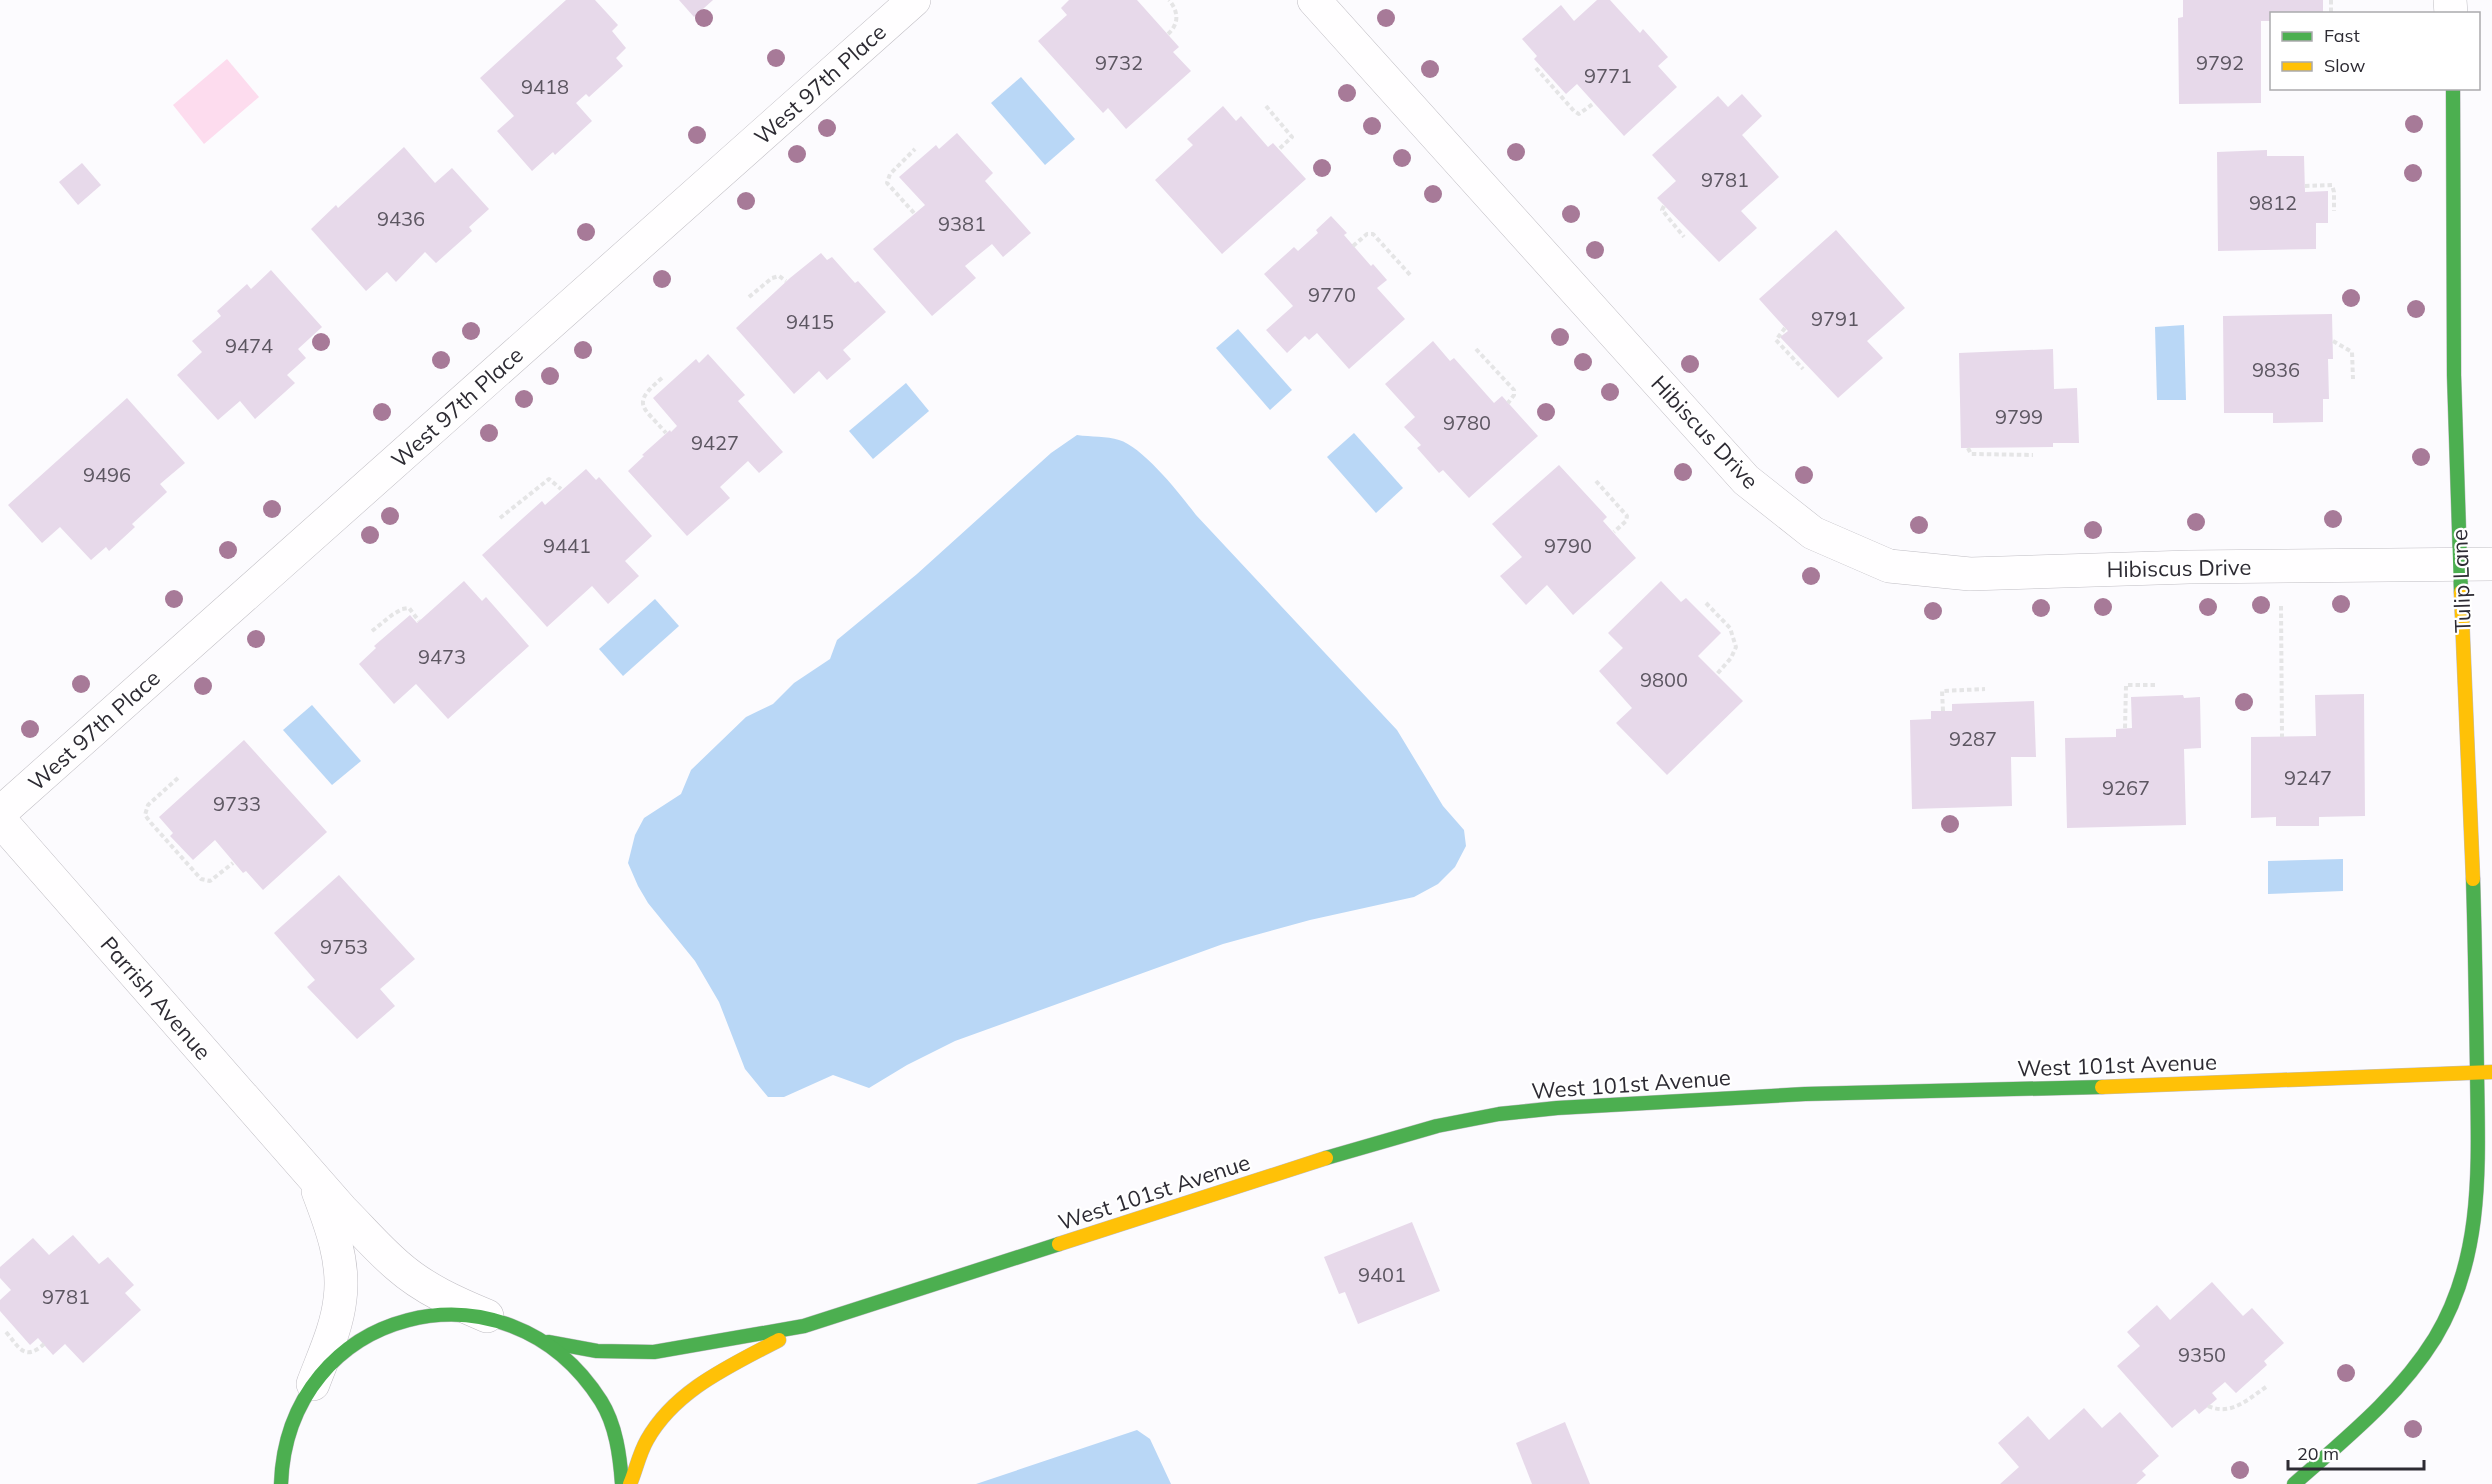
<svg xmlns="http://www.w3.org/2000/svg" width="2492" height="1484" font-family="Mulish,sans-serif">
	<rect width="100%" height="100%" fill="#fcfbfe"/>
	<!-- green -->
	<polygon fill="#fddcee" points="227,59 259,97 204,144 173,105"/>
	<!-- water -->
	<g fill="#b9d7f6">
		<polygon points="1021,77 1075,139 1045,165 991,103"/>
		<polygon points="2184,325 2186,400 2157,400 2155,327"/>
		<polygon points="1238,329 1292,390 1270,410 1216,348"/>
		<polygon points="906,383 929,411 873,459 849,431"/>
		<polygon points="1354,433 1403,488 1376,513 1327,457"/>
		<path d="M1077,435C1091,437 1107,436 1119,440C1143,447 1181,495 1196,515L1397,730L1443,806L1464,830L1466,846L1455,867L1438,884L1414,897L1310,920L1223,944L955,1041L907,1065L869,1088L833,1075L784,1097H768L745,1069L719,1002L695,961L648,903L638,886L628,863L635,835L644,818L681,794L691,770L746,717L773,704L794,683L830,659L837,640L917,574L1051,453Z"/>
		<polygon points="655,599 679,626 623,676 599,649"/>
		<polygon points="312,705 361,761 332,785 283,730"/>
		<polygon points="2343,859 2343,891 2268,894 2268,861"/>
		<polygon points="1137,1430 1150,1439 1171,1484 976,1484"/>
	</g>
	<!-- building -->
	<g fill="#e7d9ea">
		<polygon points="566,0 595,0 618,25 612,31 626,48 616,58 623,66 589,97 586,94 576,103 592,121 555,155 553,152 532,171 497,131 514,116 480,78"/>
		<polygon points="679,0 713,0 694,17"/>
		<polygon points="1069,0 1137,0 1179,47 1173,52 1191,71 1126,129 1108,108 1103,113 1038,41 1067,15 1061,8"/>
		<polygon points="1597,0 1610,0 1640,33 1643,29 1668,57 1658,66 1677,87 1624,136 1577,84 1566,94 1534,59 1537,56 1522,39 1561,5 1574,21"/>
		<polygon points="2183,0 2323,0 2323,14 2272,14 2272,21 2261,21 2261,103 2179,104 2178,18 2183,17"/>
		<polygon points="1742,94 1762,116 1742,135 1779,177 1741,211 1757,228 1719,262 1657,198 1676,181 1652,155 1718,96 1728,107"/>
		<polygon points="1223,106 1236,121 1241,116 1268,147 1273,143 1306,179 1222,254 1155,180 1193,145 1187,139"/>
		<polygon points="957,133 993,173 985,181 1031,233 1003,257 992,244 965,266 976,278 932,316 873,249 925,205 899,177 936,145 939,149"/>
		<polygon points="404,147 435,183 452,168 489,209 469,227 472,231 436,263 425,252 396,282 387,272 366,291 311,229 336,205 338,208"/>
		<polygon points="2267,150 2267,156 2304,156 2305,192 2328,191 2328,223 2316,223 2316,249 2218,251 2217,152"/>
		<polygon points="82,163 101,185 78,205 59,182"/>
		<polygon points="1331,216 1347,233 1344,235 1371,266 1373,264 1387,280 1377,288 1405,319 1349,369 1317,333 1309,340 1305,336 1287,353 1266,330 1293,306 1264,274 1294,247 1298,251 1318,233 1316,230"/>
		<polygon points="1836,230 1905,308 1867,341 1883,358 1838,398 1780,337 1788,331 1759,299"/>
		<polygon points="821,253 827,260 832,257 855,283 858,281 886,312 843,350 851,359 827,380 819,371 794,394 736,328 790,278"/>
		<polygon points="271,270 322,327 298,349 306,358 287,375 295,383 255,419 240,401 218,420 177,375 202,352 192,341 221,316 217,311 247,284 251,289"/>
		<polygon points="2332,314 2333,359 2328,359 2329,399 2323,399 2323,422 2273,423 2273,413 2224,413 2223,316"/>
		<polygon points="1433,341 1450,361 1454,358 1494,403 1502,396 1538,436 1469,498 1443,470 1439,473 1417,448 1421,445 1404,427 1415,417 1385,384"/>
		<polygon points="2053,349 2054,389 2077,388 2079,443 2053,443 2053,447 1961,448 1959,353"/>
		<polygon points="708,354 745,395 738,401 783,452 759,473 748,461 720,487 730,498 687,536 628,471 644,456 642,455 670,430 671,432 677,426 653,398 696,359 699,363"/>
		<polygon points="127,398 185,463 160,484 167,492 132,524 135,527 109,551 106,547 91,560 60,527 42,543 8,505"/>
		<polygon points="1559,465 1607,517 1603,521 1636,558 1573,615 1547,585 1526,605 1500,576 1522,557 1492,524"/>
		<polygon points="586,469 596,480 599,477 652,536 625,561 639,576 608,604 592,586 547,627 482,555 542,501 545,505"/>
		<polygon points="464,581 482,601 486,597 529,646 448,719 416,684 394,704 359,664 376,648 374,646 410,615 417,623"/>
		<polygon points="1661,581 1681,602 1686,598 1721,633 1698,656 1743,701 1667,775 1616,723 1632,708 1599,671 1623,648 1608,633"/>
		<polygon points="2364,694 2365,816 2319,817 2319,826 2276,826 2276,817 2251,818 2251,737 2316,736 2315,695"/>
		<polygon points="2183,695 2184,698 2200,697 2201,748 2184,749 2186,825 2067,828 2065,738 2116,737 2116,729 2132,728 2131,697"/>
		<polygon points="2034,701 2036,757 2011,757 2012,806 1912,809 1910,720 1931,719 1931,711 1952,711 1952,704"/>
		<polygon points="244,740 327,832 263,890 246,871 243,873 215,840 193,860 170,836 173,833 159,817"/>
		<polygon points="339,875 415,959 380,989 395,1006 357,1039 307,987 315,980 274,933"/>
		<polygon points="1412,1222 1440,1291 1358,1324 1345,1292 1339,1294 1324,1257"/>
		<polygon points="73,1235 99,1264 108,1257 134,1285 125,1293 141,1310 83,1363 65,1344 53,1355 38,1338 30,1345 0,1311 0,1300 11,1290 0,1278 0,1267 33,1238 49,1255"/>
		<polygon points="2212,1282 2243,1316 2252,1308 2284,1343 2264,1361 2267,1365 2236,1393 2225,1382 2212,1393 2217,1399 2199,1414 2195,1409 2172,1428 2117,1366 2140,1346 2127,1332 2157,1305 2170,1320"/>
		<polygon points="2084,1408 2102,1428 2120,1412 2159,1456 2142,1471 2146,1475 2136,1484 2000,1484 2019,1467 1998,1443 2028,1416 2049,1440"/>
		<polygon points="1565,1422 1590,1484 1532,1484 1516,1443"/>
	</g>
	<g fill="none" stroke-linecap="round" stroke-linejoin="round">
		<defs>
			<g id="street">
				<polyline points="1314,0 1746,480 1813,533 1889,566 1970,574 2189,567 2492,564"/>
				<polyline points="2450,0 2451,14"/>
				<polyline points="0,813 914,0"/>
				<path d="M0,820L342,1210C361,1229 378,1249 398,1266C424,1289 456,1303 487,1316"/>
				<path d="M313,1384C323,1357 337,1328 340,1299C345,1262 331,1225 318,1191"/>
			</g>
			<g id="fast">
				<polyline points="2453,88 2454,375 2461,592"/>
				<polyline points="1326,1158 1437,1126 1499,1114 1557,1108 1805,1094 2102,1087"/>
				<polyline points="548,1342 597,1351 654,1352 804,1326 1059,1244"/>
				<path d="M281,1484C287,1308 506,1251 601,1401C616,1425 620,1456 622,1484"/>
				<path d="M2294,1484C2345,1439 2399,1396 2435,1338C2485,1255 2478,1161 2477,1069C2476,1005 2475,942 2473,879"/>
			</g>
			<g id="slow">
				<polyline points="2461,592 2473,879"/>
				<polyline points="2102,1087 2492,1072"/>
				<polyline points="1059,1244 1326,1158"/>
				<path d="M630,1484C636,1470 639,1454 647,1440C675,1390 730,1366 779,1340"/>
			</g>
		</defs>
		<!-- street casing -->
		<use href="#street" stroke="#c0bec4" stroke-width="34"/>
		<!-- fast casing -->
		<use href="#fast" stroke="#c0bec4" stroke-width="15"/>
		<!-- slow casing -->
		<use href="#slow" stroke="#c0bec4" stroke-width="15"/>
		<!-- path -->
		<g stroke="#e5e5e6" stroke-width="4" stroke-dasharray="4.5 3" stroke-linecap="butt">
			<polyline points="2331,0 2331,14"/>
			<path d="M1168,34C1179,24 1179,12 1169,0"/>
			<polyline points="1536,68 1574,111 1579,114 1594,103"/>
			<polyline points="1266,106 1292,137 1279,149"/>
			<polyline points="2305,186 2332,185 2334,192 2334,211"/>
			<polyline points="1664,206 1662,210 1684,237"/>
			<polyline points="914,213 887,183 890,174 915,149"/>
			<polyline points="1353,246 1367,234 1373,234 1412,277"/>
			<polyline points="749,297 772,278 779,276 786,281"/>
			<polyline points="1785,328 1776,340 1803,369"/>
			<polyline points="2333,341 2352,352 2353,379"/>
			<polyline points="1476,349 1514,390 1514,395 1508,403"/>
			<path d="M662,378C630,405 643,406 666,433"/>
			<polyline points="1968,448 1971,454 1976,454 2033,455"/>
			<polyline points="1596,481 1627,516 1626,521 1614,532"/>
			<polyline points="500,518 549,479 561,489"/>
			<polyline points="1706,603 1730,628 1736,647 1731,658 1717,674"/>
			<polyline points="2281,606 2282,737"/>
			<polyline points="372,631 392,615 402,609 409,608 419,621"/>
			<polyline points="1943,711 1942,691 1985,689"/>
			<polyline points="2125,728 2126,685 2158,685"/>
			<polyline points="178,778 148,805 145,815 151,823 201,879 210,881 233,863"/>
			<path d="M6,1332C19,1347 24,1362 44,1344"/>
			<path d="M2208,1406C2231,1416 2247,1400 2266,1387"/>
		</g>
		<!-- street -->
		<use href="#street" stroke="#fffeff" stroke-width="33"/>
		<!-- fast -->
		<use href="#fast" stroke="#4caf50" stroke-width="14"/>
		<!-- slow -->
		<use href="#slow" stroke="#ffc107" stroke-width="14"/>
	</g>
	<!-- trees -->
	<g fill="#a77a98">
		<circle cx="704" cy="18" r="9"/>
		<circle cx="1386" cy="18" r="9"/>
		<circle cx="776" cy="58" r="9"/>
		<circle cx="1430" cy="69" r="9"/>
		<circle cx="1347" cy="93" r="9"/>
		<circle cx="2414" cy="124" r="9"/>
		<circle cx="1372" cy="126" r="9"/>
		<circle cx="827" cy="128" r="9"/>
		<circle cx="697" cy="135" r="9"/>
		<circle cx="1516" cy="152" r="9"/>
		<circle cx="797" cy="154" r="9"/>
		<circle cx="1402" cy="158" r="9"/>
		<circle cx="1322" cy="168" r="9"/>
		<circle cx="2413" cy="173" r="9"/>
		<circle cx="1433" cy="194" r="9"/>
		<circle cx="746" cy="201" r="9"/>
		<circle cx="1571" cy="214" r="9"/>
		<circle cx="586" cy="232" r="9"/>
		<circle cx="1595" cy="250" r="9"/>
		<circle cx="662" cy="279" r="9"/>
		<circle cx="2351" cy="298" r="9"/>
		<circle cx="2416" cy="309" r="9"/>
		<circle cx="471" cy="331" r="9"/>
		<circle cx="1560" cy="337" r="9"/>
		<circle cx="321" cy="342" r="9"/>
		<circle cx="583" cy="350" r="9"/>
		<circle cx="441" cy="360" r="9"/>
		<circle cx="1583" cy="362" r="9"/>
		<circle cx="1690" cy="364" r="9"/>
		<circle cx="550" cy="376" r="9"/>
		<circle cx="1610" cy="392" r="9"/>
		<circle cx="524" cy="399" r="9"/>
		<circle cx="382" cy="412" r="9"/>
		<circle cx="1546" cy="412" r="9"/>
		<circle cx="489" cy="433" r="9"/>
		<circle cx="2421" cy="457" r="9"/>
		<circle cx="1683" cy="472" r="9"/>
		<circle cx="1804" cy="475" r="9"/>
		<circle cx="272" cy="509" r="9"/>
		<circle cx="390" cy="516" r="9"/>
		<circle cx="2333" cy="519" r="9"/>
		<circle cx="2196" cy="522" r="9"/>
		<circle cx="1919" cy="525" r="9"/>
		<circle cx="2093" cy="530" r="9"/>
		<circle cx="370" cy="535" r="9"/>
		<circle cx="228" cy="550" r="9"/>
		<circle cx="1811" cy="576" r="9"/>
		<circle cx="174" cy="599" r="9"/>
		<circle cx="2341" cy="604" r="9"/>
		<circle cx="2261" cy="605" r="9"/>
		<circle cx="2103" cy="607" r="9"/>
		<circle cx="2208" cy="607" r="9"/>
		<circle cx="2041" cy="608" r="9"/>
		<circle cx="1933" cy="611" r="9"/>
		<circle cx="256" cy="639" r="9"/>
		<circle cx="81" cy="684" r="9"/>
		<circle cx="203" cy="686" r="9"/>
		<circle cx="2244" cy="702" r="9"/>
		<circle cx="30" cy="729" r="9"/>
		<circle cx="1950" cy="824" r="9"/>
		<circle cx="2346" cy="1373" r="9"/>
		<circle cx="2413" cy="1429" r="9"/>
		<circle cx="2240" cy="1470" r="9"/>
	</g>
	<g text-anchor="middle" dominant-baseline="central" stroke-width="4.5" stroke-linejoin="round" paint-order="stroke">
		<!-- number labels -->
		<g font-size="20" fill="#5c5661">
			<text x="1119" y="62">9732</text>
			<text x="2220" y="62">9792</text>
			<text x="1608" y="75">9771</text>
			<text x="545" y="86">9418</text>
			<text x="1725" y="179">9781</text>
			<text x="2273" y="202">9812</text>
			<text x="401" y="218">9436</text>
			<text x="962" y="223">9381</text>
			<text x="1332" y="294">9770</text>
			<text x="1835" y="318">9791</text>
			<text x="810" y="321">9415</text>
			<text x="249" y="345">9474</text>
			<text x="2276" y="369">9836</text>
			<text x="2019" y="416">9799</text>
			<text x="1467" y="422">9780</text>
			<text x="715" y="442">9427</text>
			<text x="107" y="474">9496</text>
			<text x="567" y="545">9441</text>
			<text x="1568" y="545">9790</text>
			<text x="442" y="656">9473</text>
			<text x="1664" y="679">9800</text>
			<text x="1973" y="738">9287</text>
			<text x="2308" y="777">9247</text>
			<text x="2126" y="787">9267</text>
			<text x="237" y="803">9733</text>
			<text x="344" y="946">9753</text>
			<text x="1382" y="1274">9401</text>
			<text x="66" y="1296">9781</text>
			<text x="2202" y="1354">9350</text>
		</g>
		<!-- street labels -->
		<g font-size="22" fill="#2d2b33" stroke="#fff">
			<text transform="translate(820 84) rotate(-42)">West 97th Place</text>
			<text transform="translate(457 407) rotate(-42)">West 97th Place</text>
			<text transform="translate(1705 432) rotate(47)">Hibiscus Drive</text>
			<text transform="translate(2179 568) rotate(-1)">Hibiscus Drive</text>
			<text transform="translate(2461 581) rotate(-92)">Tulip Lane</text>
			<text transform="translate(94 730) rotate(-42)">West 97th Place</text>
			<text transform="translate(156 998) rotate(49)">Parrish Avenue</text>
			<text transform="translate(2117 1065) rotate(-2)">West 101st Avenue</text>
			<text transform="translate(1631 1084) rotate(-4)">West 101st Avenue</text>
			<text transform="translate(1154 1192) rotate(-18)">West 101st Avenue</text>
		</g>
	</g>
	<!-- legend -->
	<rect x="2270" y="12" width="210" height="78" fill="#ffffff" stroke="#abaaad" stroke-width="1.5"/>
	<rect x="2282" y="32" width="30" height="9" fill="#4caf50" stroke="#abaaad" stroke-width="1.5"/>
	<text x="2324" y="42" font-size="18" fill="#2d2b33">Fast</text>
	<rect x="2282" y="62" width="30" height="9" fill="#ffc107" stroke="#abaaad" stroke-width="1.5"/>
	<text x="2324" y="72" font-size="18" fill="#2d2b33">Slow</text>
	<!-- scale -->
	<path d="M2288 1460v9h136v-9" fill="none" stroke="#2d2b33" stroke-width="3"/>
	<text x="2297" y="1460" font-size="18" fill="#2d2b33" stroke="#ffffff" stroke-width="4.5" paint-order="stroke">20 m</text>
</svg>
